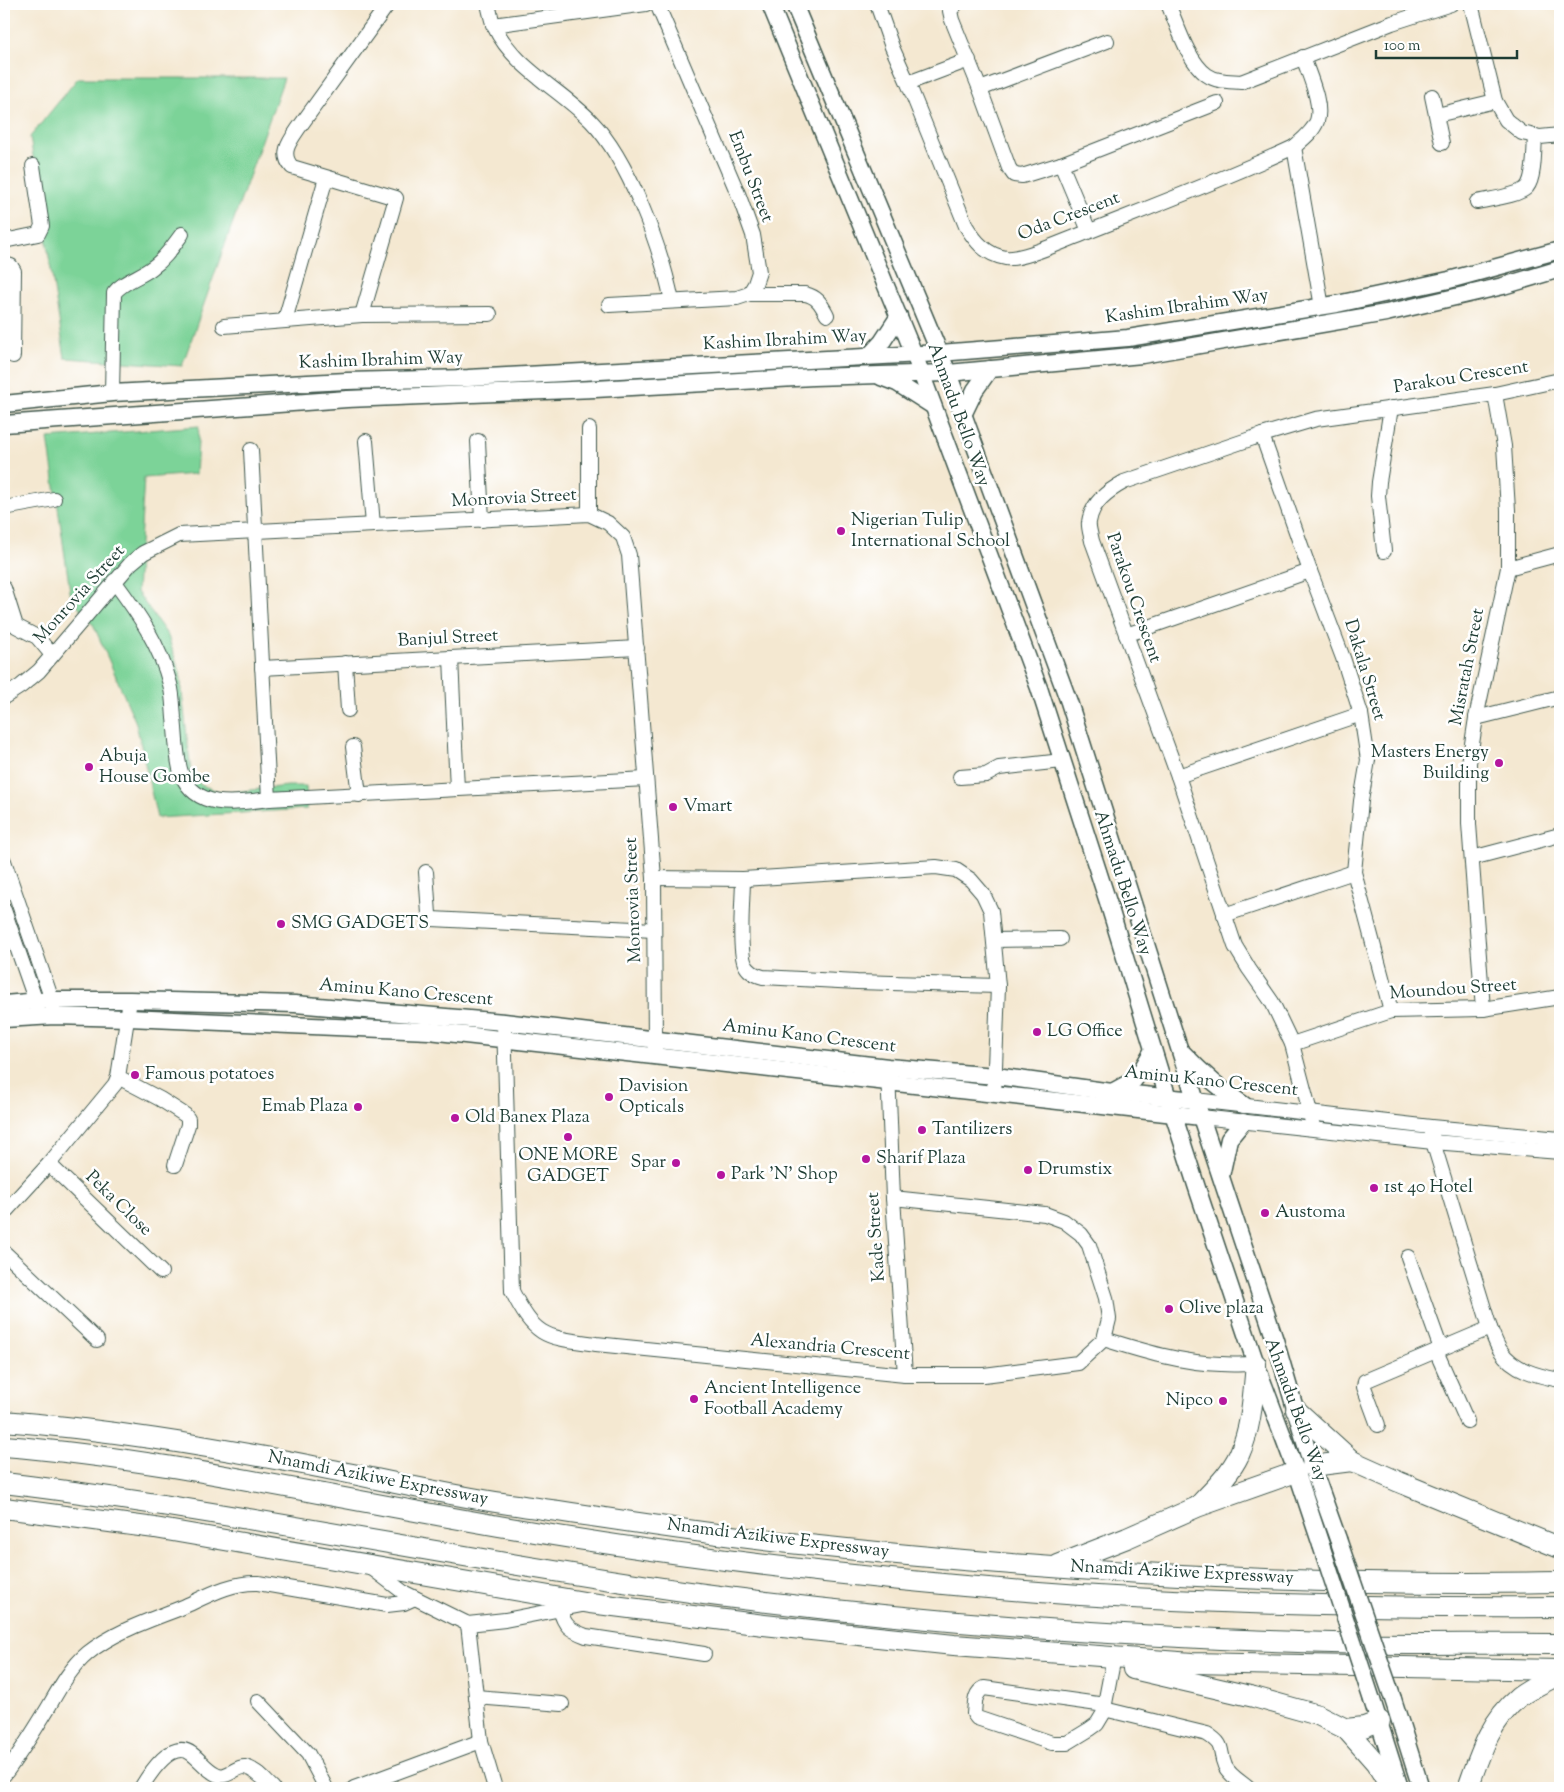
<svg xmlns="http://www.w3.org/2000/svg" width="1564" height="1792" font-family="'Sorts Mill Goudy',serif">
	<rect width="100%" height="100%" fill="#fff"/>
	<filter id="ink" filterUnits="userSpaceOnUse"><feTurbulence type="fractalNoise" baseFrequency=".02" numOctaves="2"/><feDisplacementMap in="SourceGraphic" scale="10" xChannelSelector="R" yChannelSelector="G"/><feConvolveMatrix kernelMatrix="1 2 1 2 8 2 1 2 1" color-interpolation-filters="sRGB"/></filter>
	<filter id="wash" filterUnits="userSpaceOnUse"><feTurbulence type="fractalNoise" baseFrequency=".0096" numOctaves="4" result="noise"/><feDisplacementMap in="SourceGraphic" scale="20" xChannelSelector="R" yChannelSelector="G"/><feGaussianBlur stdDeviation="1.12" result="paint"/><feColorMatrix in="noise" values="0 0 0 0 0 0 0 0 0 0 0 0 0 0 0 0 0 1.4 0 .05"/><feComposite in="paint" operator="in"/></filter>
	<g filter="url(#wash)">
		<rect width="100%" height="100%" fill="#f4e8d1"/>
		<!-- green -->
		<g fill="#7bd398" stroke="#4d8866">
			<polygon points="78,78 284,78 182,366 65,358 30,137"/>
			<polygon points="199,426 196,474 144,478 137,592 168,636 180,674 191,773 201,785 223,793 288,786 306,786 307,809 157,818 136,723 94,626 71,598 48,438"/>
		</g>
	</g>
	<g filter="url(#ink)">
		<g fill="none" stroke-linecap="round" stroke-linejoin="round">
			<defs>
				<g id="minor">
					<path d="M488,4C490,11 491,19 494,26C514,68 560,89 591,121C629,160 661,248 672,301"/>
					<path d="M877,4L892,47L908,83L966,226C975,241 986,255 1006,258C1022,260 1059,243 1075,237C1148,208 1223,180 1294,147C1302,140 1313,132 1317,121C1323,104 1308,73 1303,57"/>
					<polyline points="956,4 950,11 952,20 980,89 1009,168 1014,175 1022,176 1061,164 1217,103"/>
					<path d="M1168,4C1177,24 1188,62 1207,75C1217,82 1229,81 1241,82L1392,23L1451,4"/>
					<polyline points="1471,4 1495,101 1506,120 1522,133 1540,137 1560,135"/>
					<polyline points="493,25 646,4"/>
					<polyline points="908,83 969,60"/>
					<polyline points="980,89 1107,41"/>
					<polyline points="1432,96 1442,143"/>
					<polyline points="1437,115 1495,101"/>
					<polyline points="1294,147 1322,307"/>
					<polyline points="1061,164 1089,231"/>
					<path d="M1477,202C1490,199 1519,196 1527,187C1535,177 1534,148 1535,136"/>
					<polyline points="4,241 38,234 42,226 33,166"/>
					<polyline points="4,264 11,266 14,271 13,356"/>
					<path d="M749,294H805C818,297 821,304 827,315"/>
					<polyline points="609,305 737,298 749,294 755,284 759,272 753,235 739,196 657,4"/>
					<path d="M362,315L396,198L292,167C280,154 289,142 298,129L388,4"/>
					<polyline points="285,320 326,178"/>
					<polyline points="224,326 362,315 490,314"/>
					<path d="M112,393L114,293C123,281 141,277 153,267C165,259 173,246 182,234"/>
					<polyline points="1262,435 1310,571 1343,658 1361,714 1368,760 1361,801 1354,872 1391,1011"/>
					<polyline points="366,441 373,525"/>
					<polyline points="478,441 482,520"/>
					<polyline points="251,450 269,799"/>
					<polyline points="4,508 54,499"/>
					<polyline points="589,514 589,429"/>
					<polyline points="1384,551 1378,496 1379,482 1391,408"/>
					<polyline points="1508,568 1560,554"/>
					<path d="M114,581C138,613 160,645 170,684C173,695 173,707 174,718C176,733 176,761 182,775C197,811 238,803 269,799L646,779"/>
					<polyline points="4,588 16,626 37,637 52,655"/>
					<polyline points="1126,635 1310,571"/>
					<polyline points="451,658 457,789"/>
					<polyline points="345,663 348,710"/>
					<polyline points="262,668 637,648"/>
					<polyline points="4,697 21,686 39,671 131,563 143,553 179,535 589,514 608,523 623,537 629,555 654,878 655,1050"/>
					<polyline points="1476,718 1560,697"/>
					<polyline points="353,747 359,795"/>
					<polyline points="1178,776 1361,714"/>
					<polyline points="960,777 986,775 999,768 1062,761"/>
					<polyline points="1472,858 1560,835"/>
					<polyline points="4,861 52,1000 53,1010"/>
					<polyline points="426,872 429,914 432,919 654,930"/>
					<polyline points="654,878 743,879 936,867 956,870 971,880 983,894 991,911 998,986 994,1094"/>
					<path d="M743,879C743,897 738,949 745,964C748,971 755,975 763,977L857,982L998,986"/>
					<polyline points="4,910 36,1002 38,1011"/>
					<polyline points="1224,915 1354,872"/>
					<polyline points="994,940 1060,939"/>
					<polyline points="1483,1009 1469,824 1469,763 1476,718 1508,568 1508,510 1504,446 1495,394"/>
					<path d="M504,1022L512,1291C536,1339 546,1337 596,1344L905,1375H984L1078,1363L1104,1339L1109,1319L1106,1298L1089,1245L1081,1234L1064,1221L1045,1214L893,1198"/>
					<polyline points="1292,1044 1391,1011 1483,1009 1560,997"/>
					<polyline points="888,1071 893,1198 905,1375"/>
					<polyline points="118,1077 160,1099 185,1115 188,1119 188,1125 175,1165"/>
					<polyline points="1195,1100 1431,1127 1560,1139"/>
					<polyline points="1201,1117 1433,1142 1560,1152"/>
					<path d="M1313,1128L1310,1112L1292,1044L1272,1002L1249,969L1235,946L1178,776L1092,541C1091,535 1088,527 1089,522C1092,502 1108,491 1124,482L1262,435L1316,419L1495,394L1560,380"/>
					<path d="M1432,1134L1433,1142L1490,1328C1493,1335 1496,1344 1500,1350C1513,1370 1538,1376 1560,1380"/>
					<polyline points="49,1164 161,1272"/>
					<polyline points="4,1213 49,1164 115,1084 118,1077 130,1000"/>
					<polyline points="4,1252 97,1340"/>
					<polyline points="1408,1257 1441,1349"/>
					<path d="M1104,1339C1142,1351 1182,1363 1221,1364C1233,1365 1244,1364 1256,1364"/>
					<polyline points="1436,1351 1467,1421"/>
					<polyline points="1378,1425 1364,1387 1365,1381 1490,1328"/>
					<polyline points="369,1566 403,1592 468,1624 505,1620 582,1605"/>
					<path d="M560,1609C564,1626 570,1630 586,1636L704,1654"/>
					<polyline points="468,1624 481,1741 495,1788"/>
					<polyline points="476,1697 562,1704"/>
					<polyline points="258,1701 308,1754 326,1788"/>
					<path d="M1105,1705L984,1688C974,1693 975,1704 974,1714L977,1718L1052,1743H1067L1090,1729L1097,1724L1103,1714L1113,1662"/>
					<path d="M1104,1709L1207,1734C1226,1746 1218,1749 1225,1766C1229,1775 1241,1782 1248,1788"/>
					<path d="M4,1775C20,1754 34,1731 48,1708C59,1689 70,1668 88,1653C115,1631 151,1620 183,1607C207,1596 231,1582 258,1583L387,1605L404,1603L415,1598"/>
					<path d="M141,1788C150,1773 172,1738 192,1754C200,1760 207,1770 216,1774C227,1780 235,1766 245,1767C256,1769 265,1781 273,1788"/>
					<polyline points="354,1788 481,1741"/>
				</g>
				<g id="major">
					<polyline points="770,4 914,354 1039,688 1108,902 1168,1098 1197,1188 1256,1364 1298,1476 1321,1545"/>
					<polyline points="794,4 948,373 1069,702 1201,1117 1275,1340 1312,1466 1338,1539"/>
					<polyline points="869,356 882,342 899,316"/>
					<polyline points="881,377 897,383 933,406"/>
					<polyline points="4,404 112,393 347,381 468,378 940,353 1128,338 1337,304 1449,280 1560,250"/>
					<polyline points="963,415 975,390 990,369"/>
					<polyline points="4,424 347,399 595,389 813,377 948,373 1142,355 1386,313 1503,286 1560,269"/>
					<polyline points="4,1004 52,1000 130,1000 295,1004 504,1022 888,1067 996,1076 1112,1092 1195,1100"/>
					<polyline points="4,1019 54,1016 128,1018 429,1031 1201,1117"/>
					<path d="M1183,1053C1202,1073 1221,1090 1244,1105"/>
					<polyline points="1112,1092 1134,1080 1141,1071 1153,1050"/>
					<polyline points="1221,1176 1229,1139 1243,1122"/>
					<polyline points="1393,1699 1421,1788"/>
					<polyline points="1372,1700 1400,1788"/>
				</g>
				<g id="highway">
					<polyline points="1296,1410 1352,1461 1399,1482 1560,1548"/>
					<path d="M4,1421C106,1429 207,1446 308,1465C375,1478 441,1494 509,1504C602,1517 696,1533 790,1543C1045,1571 1303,1587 1560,1582"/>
					<path d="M4,1446C117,1455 227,1476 339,1497C452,1518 566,1539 680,1554C813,1572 947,1586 1080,1595C1240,1605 1400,1608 1560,1607"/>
					<polyline points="1312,1466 1352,1461"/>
					<path d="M4,1483C238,1511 470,1562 704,1594C912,1622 1122,1637 1332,1643C1408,1645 1484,1643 1560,1644"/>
					<path d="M1200,1504C1214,1489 1230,1474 1239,1455C1252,1426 1253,1395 1256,1364"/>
					<polyline points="4,1508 155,1528 590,1603 764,1625 954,1645 1192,1663 1560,1670"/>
					<polyline points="1058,1565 1127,1538 1197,1507 1296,1472"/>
					<polyline points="1133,1669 1254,1697 1318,1715 1346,1729 1376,1763 1391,1788"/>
					<polyline points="1346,1729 1364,1727 1380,1721"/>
					<path d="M1468,1788C1480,1754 1490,1721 1519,1697C1531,1688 1547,1681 1560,1674"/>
				</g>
			</defs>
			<!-- minor casing -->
			<use href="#minor" stroke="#3f574c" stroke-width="16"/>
			<!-- major casing -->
			<use href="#major" stroke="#3f574c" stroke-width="19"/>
			<!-- highway casing -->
			<use href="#highway" stroke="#3f574c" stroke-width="22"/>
			<!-- minor -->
			<use href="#minor" stroke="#fff" stroke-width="14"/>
			<!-- major -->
			<use href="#major" stroke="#fff" stroke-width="16"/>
			<!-- highway -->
			<use href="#highway" stroke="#fff" stroke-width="20"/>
			<defs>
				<g id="major-bridge">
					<polyline points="1338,1539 1393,1699"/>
					<polyline points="1321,1545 1372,1700"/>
				</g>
			</defs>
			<!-- major-bridge casing -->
			<use href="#major-bridge" stroke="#3f574c" stroke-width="19" stroke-linecap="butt"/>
			<!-- major-bridge -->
			<use href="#major-bridge" stroke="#fff" stroke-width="16"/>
		</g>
	</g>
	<!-- markers -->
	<g fill="#b5179e" stroke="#fff" stroke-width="2">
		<circle cx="841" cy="531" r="5"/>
		<circle cx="1499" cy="763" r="5"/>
		<circle cx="89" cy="767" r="5"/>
		<circle cx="673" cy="807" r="5"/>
		<circle cx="281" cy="924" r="5"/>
		<circle cx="1037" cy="1032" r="5"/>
		<circle cx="135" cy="1075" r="5"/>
		<circle cx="609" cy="1097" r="5"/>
		<circle cx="358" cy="1107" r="5"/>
		<circle cx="455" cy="1118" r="5"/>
		<circle cx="922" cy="1130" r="5"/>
		<circle cx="568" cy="1137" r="5"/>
		<circle cx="866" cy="1159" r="5"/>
		<circle cx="676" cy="1163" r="5"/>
		<circle cx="1028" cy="1170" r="5"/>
		<circle cx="721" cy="1175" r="5"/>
		<circle cx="1374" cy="1188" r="5"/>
		<circle cx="1265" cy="1213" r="5"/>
		<circle cx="1169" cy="1309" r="5"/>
		<circle cx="694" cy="1399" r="5"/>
		<circle cx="1223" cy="1401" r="5"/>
	</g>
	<g text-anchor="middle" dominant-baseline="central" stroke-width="5" stroke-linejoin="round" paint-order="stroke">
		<!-- street labels -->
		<g font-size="18" fill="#1f3d34" stroke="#fff">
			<text transform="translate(750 177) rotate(69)">Embu Street</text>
			<text transform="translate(1069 217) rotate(-21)">Oda Crescent</text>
			<text transform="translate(1187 307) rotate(-8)">Kashim Ibrahim Way</text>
			<text transform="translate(785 341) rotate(-3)">Kashim Ibrahim Way</text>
			<text transform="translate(381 361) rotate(-2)">Kashim Ibrahim Way</text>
			<text transform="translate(1461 378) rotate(-9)">Parakou Crescent</text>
			<text transform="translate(958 415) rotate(70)">Ahmadu Bello Way</text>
			<text transform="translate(514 499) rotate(-3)">Monrovia Street</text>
			<text transform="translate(80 595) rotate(-48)">Monrovia Street</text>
			<text transform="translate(1133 598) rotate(71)">Parakou Crescent</text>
			<text transform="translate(448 639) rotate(-3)">Banjul Street</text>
			<text transform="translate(1468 667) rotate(-79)">Misratah Street</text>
			<text transform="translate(1364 670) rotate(73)">Dakala Street</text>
			<text transform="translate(1122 883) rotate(72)">Ahmadu Bello Way</text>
			<text transform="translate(634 900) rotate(-92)">Monrovia Street</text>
			<text transform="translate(1453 990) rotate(-4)">Moundou Street</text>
			<text transform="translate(406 993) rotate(5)">Aminu Kano Crescent</text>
			<text transform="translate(809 1037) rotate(7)">Aminu Kano Crescent</text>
			<text transform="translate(1211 1082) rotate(6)">Aminu Kano Crescent</text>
			<text transform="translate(118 1204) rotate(44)">Peka Close</text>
			<text transform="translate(877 1237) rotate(-94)">Kade Street</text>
			<text transform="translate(830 1348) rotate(5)">Alexandria Crescent</text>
			<text transform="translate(1295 1410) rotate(70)">Ahmadu Bello Way</text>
			<text transform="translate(378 1479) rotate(11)">Nnamdi Azikiwe Expressway</text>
			<text transform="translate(778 1539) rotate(7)">Nnamdi Azikiwe Expressway</text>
			<text transform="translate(1182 1573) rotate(3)">Nnamdi Azikiwe Expressway</text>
		</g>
		<!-- poi labels -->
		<g font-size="18" fill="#1f3d34" stroke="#fff" text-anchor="start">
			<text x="851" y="521">Nigerian Tulip<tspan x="851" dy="21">International School</tspan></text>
			<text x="1489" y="753" text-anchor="end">Masters Energy<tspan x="1489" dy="21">Building</tspan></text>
			<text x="99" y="757">Abuja<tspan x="99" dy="21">House Gombe</tspan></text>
			<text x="683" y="807">Vmart</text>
			<text x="291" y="924">SMG GADGETS</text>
			<text x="1047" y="1032">LG Office</text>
			<text x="145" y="1075">Famous potatoes</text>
			<text x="619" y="1087">Davision<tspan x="619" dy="21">Opticals</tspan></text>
			<text x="348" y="1107" text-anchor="end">Emab Plaza</text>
			<text x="465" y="1118">Old Banex Plaza</text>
			<text x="932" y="1130">Tantilizers</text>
			<text x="568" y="1156" text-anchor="middle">ONE MORE<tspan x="568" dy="21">GADGET</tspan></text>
			<text x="876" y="1159">Sharif Plaza</text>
			<text x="666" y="1163" text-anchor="end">Spar</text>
			<text x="1038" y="1170">Drumstix</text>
			<text x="731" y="1175">Park 'N' Shop</text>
			<text x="1384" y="1188">1st 40 Hotel</text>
			<text x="1275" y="1213">Austoma</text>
			<text x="1179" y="1309">Olive plaza</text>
			<text x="704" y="1389">Ancient Intelligence<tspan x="704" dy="21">Football Academy</tspan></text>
			<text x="1213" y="1401" text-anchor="end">Nipco</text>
		</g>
	</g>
	<!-- margin -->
	<rect width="1564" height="1792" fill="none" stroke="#fff" stroke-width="20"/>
	<!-- scale -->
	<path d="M1376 50v8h141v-8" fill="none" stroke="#1f3d34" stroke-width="2.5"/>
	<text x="1384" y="50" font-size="15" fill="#1f3d34" stroke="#ffffff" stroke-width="4" paint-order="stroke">100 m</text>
</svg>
